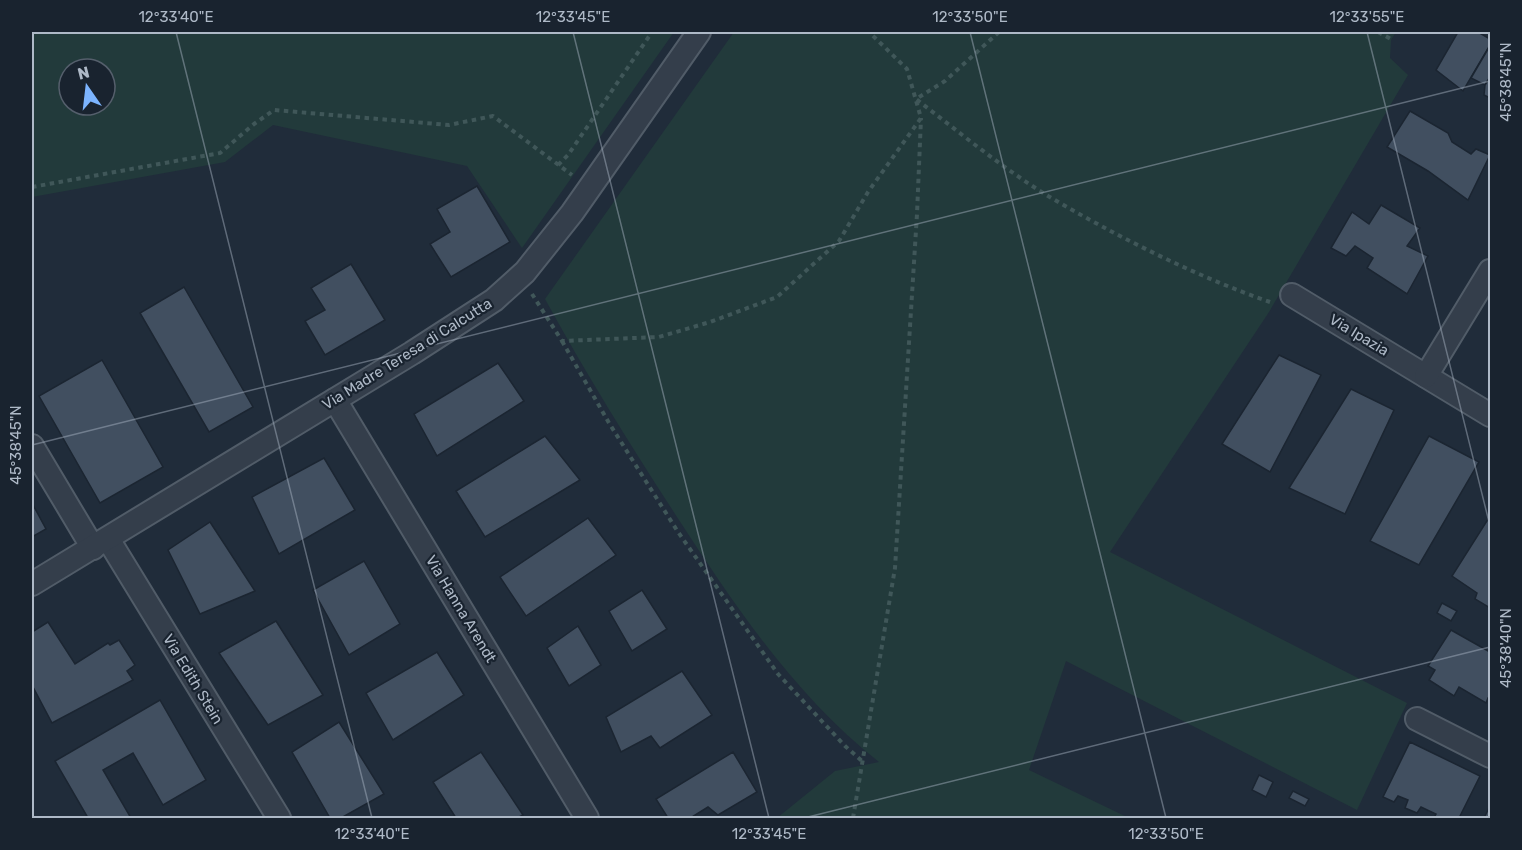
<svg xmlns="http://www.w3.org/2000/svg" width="1522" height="850" font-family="Rubik,sans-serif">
	<rect width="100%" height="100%" fill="#202c3a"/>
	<!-- green -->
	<g fill="#223a3b" fill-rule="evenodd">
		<path d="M32,32H674L522,248L467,166L273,125L225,162L32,197ZM69,69H105V105H69Z"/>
		<path d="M734,32H1396L1391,40L1390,58L1408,75L1269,312L1110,552L1407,703L1357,810L1066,661L1029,770L1129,818H777L835,771L879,762C795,696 735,606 677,517C631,446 586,374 545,299Z"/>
	</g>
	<!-- building -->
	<g fill="#414f60" stroke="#1b2531" stroke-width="1.5">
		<polygon points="1458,32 1478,32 1490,39 1490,45 1463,91 1436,70"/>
		<polygon points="1488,49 1490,50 1490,77 1485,85 1471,78"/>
		<polygon points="1490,77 1490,98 1484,95 1485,85"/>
		<polygon points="1410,111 1448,133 1452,142 1471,154 1476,149 1490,155 1468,200 1428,171 1387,147"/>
		<polygon points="477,186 510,242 451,277 430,244 450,232 437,209"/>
		<polygon points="1381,205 1420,228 1407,246 1428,256 1407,294 1367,268 1373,258 1355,246 1346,256 1331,248 1352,212 1369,224"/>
		<polygon points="351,264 385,320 325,355 305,321 325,310 311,288"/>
		<polygon points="184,287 253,407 209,432 140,313"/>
		<polygon points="1279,355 1321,375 1270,472 1222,444"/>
		<polygon points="102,360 163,467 100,503 39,396"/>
		<polygon points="498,363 524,401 437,456 414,414"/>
		<polygon points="1351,389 1394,410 1345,514 1289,488"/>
		<polygon points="545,436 580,480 485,537 456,491"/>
		<polygon points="1429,436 1479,462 1419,565 1370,541"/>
		<polygon points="324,458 355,510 279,554 252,497"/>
		<polygon points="32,503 46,529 32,537"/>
		<polygon points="1490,516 1490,608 1475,599 1477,593 1452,576"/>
		<polygon points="588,518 616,555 526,616 500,577"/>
		<polygon points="210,522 255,591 200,614 168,550"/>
		<polygon points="364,561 400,624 349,655 313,590"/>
		<polygon points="642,590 667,629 632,651 609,611"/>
		<polygon points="1442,603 1457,611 1451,621 1437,613"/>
		<polygon points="276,621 323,695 268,725 219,653"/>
		<polygon points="48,622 75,664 108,643 110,645 119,640 135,665 127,671 133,680 52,723 32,685 32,632"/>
		<polygon points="578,626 601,665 569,686 547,648"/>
		<polygon points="1451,630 1490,652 1490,699 1488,698 1486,703 1459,687 1454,696 1429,680 1435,670 1428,666"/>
		<polygon points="437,652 464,695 393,740 366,693"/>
		<polygon points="682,671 712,715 660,748 651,736 621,752 606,717"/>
		<polygon points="160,700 206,780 163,805 133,753 103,770 131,818 88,818 55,761"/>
		<polygon points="339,722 384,794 341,818 330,818 292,752"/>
		<polygon points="1410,742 1480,776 1459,818 1434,818 1436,814 1421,807 1417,813 1405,808 1408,800 1398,796 1394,802 1383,797"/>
		<polygon points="481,752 523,815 517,818 456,818 433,782"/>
		<polygon points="733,752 757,792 718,815 708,807 692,817 692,818 668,818 656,799"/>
		<polygon points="1259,775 1273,782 1266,797 1252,790"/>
		<polygon points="1293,791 1309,799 1305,806 1289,798"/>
		<polygon points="1490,806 1490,818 1484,818"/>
	</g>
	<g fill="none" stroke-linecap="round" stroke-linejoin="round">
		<defs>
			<g id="street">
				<polyline points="1292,295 1490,415"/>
				<polyline points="1426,376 1490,271"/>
				<polyline points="335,400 587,818"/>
				<polyline points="32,446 93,548"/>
				<polyline points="108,539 279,818"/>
				<polyline points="32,584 412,353 494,300 525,272 572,213 699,32"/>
				<polyline points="1417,719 1490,756"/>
			</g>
		</defs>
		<!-- street casing -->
		<use href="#street" stroke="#515c68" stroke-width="26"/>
		<!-- path -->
		<g stroke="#405759" stroke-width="4" stroke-dasharray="4.5 4.5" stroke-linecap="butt">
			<path d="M999,32L945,81L916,99C959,132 1001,167 1048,196C1116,236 1195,276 1270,302"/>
			<polyline points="1378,32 1391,39"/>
			<polyline points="558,165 568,155 652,32"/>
			<polyline points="32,187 220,153 254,124 274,110 449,125 493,116 572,175"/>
			<polyline points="532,294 562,341 659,337 710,322 777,297 839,241 868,192 921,118 907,69 869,32"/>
			<polyline points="562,341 609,423 678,532 778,674 845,746 863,762"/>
			<polyline points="853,818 895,568 917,214 921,118"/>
		</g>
		<!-- street -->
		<use href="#street" stroke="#343e4b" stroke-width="22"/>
	</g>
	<!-- ticks -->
	<path fill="none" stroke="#aeb9c7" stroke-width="1.5" stroke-opacity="0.45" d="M176,32L372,818M573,32L769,818M970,32L1166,818M1367,32L1490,526M32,445L1490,81M804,818L1490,647"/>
	<g text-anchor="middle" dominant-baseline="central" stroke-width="4.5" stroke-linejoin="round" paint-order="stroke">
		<!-- street labels -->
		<g font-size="15" fill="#aeb9c7" stroke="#19232f">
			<text transform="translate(1359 335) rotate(31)">Via Ipazia</text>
			<text transform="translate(407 354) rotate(-32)">Via Madre Teresa di Calcutta</text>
			<text transform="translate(461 609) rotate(59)">Via Hanna Arendt</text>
			<text transform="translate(193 679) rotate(59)">Via Edith Stein</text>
		</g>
	</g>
	<!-- border -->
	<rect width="1522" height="850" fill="none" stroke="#19232f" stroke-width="66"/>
	<!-- north arrow -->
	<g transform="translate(87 87) rotate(346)"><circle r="28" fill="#19232f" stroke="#555f6c" stroke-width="1.5"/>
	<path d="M0-4.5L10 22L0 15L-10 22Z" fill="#7cb4fe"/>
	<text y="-9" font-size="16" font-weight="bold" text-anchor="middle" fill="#aeb9c7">N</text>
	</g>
	<rect x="33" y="33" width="1456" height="784" fill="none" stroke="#aeb9c7" stroke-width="2"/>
	<g font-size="15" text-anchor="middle" fill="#aeb9c7">
		<text x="176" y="22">12°33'40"E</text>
		<text x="573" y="22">12°33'45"E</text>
		<text x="970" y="22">12°33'50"E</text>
		<text x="1367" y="22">12°33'55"E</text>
		<text transform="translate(1506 82) rotate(-90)" y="5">45°38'45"N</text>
		<text transform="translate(16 445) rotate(-90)" y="5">45°38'45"N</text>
		<text transform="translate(1506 648) rotate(-90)" y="5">45°38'40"N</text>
		<text x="372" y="839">12°33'40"E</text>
		<text x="769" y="839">12°33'45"E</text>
		<text x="1166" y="839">12°33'50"E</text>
	</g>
</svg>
